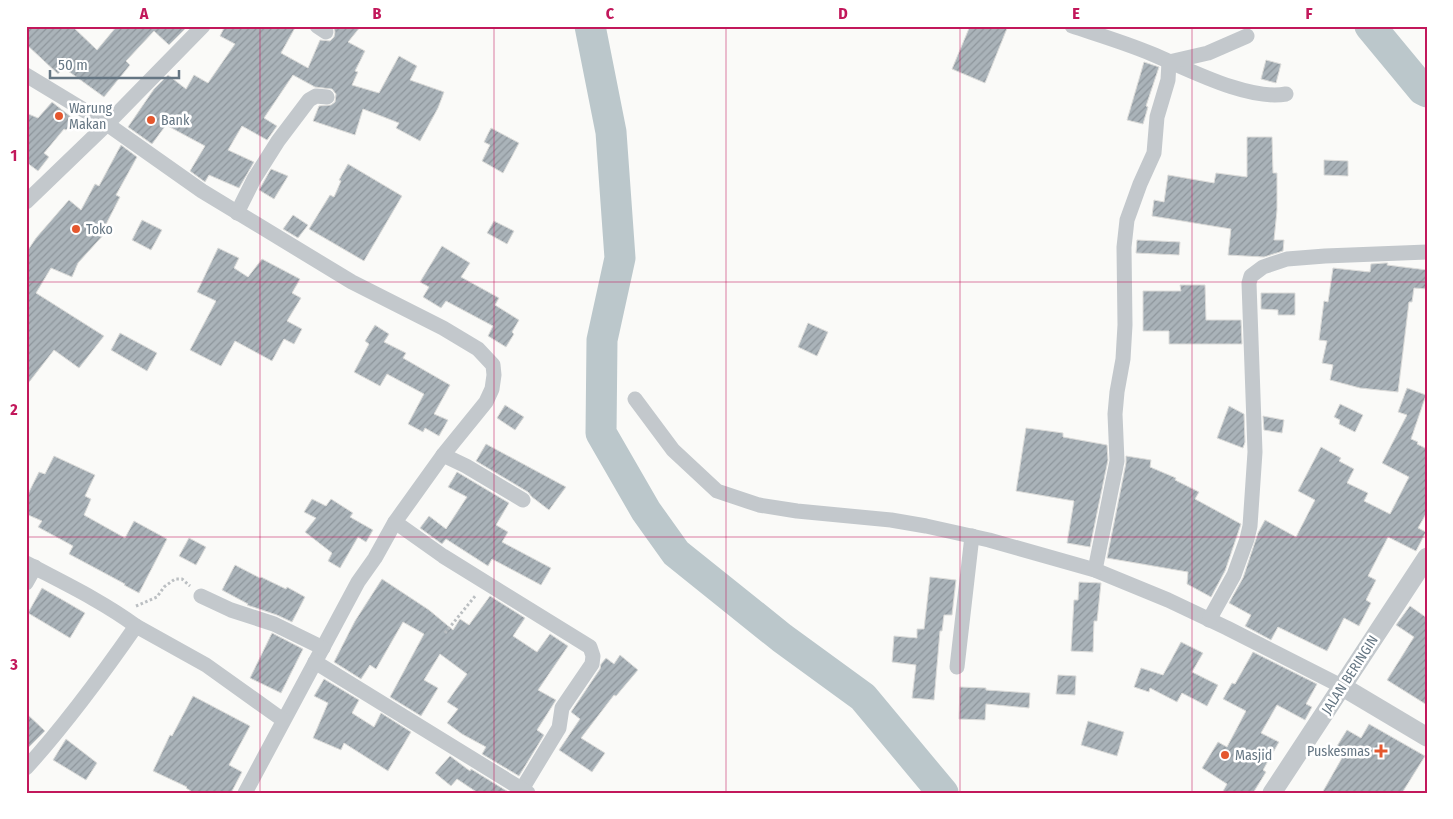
<svg xmlns="http://www.w3.org/2000/svg" width="1453" height="819" font-family="'Fira Sans Condensed',sans-serif">
	<defs>
		<pattern id="building-hatch" width="6" height="6" patternUnits="userSpaceOnUse" patternTransform="scale(1.25)"><rect width="6" height="6" fill="#aab3b9"/><path d="M-1 1l2-2M0 6l6-6M5 7l2-2" fill="none" stroke="#8e969c"/></pattern>
	</defs>
	<rect width="100%" height="100%" fill="#fafaf8"/>
	<g fill="none" stroke-linecap="round" stroke-linejoin="round">
		<!-- river -->
		<g stroke="#bbc7cb" stroke-width="31">
			<polyline points="590,26 611,132 620,258 602,340 601,433 646,511 676,553 782,638 863,697 943,793"/>
			<polyline points="1370,26 1423,90 1427,92"/>
		</g>
	</g>
	<!-- building -->
	<g fill="url(#building-hatch)" stroke="#dcdcda">
		<polygon points="26,26 72,26 97,50 117,26 188,26 169,45 154,31 126,61 130,65 104,97 64,68 58,74 26,44"/>
		<polygon points="225,26 296,26 281,53 308,68 320,40 330,41 334,37 335,32 333,26 361,26 348,42 365,51 355,71 358,72 352,85 379,93 399,56 417,66 410,80 444,92 438,108 420,141 396,128 399,123 363,109 355,135 313,121 319,106 331,105 335,102 336,94 332,89 315,87 293,75 264,118 277,126 267,140 242,126 228,150 254,162 239,188 209,175 205,182 190,171 205,146 166,125 152,144 128,127 154,89 168,75 186,89 194,75 208,83 235,44 220,36"/>
		<polygon points="970,26 1008,26 985,83 952,69"/>
		<polygon points="1266,60 1281,64 1276,83 1261,79"/>
		<polygon points="1144,62 1159,67 1146,106 1148,107 1143,124 1127,120"/>
		<polygon points="52,102 75,120 66,130 64,129 44,153 49,157 38,171 26,162 26,113 38,118"/>
		<polygon points="491,128 519,143 503,173 482,161 490,145 484,142"/>
		<polygon points="1247,137 1272,137 1273,173 1277,173 1277,210 1274,240 1284,240 1283,251 1264,257 1228,255 1231,229 1152,216 1154,200 1164,202 1168,175 1214,183 1216,173 1247,177"/>
		<polygon points="121,145 137,157 116,195 120,197 103,230 106,232 78,263 72,277 51,268 36,293 104,336 79,368 54,350 26,386 26,253 36,238 69,200 81,210 95,184 99,186"/>
		<polygon points="1324,160 1348,161 1348,176 1324,175"/>
		<polygon points="348,164 402,196 364,261 309,229 330,195 334,197 341,181 339,180"/>
		<polygon points="271,169 288,176 274,199 259,190"/>
		<polygon points="293,215 308,225 298,238 283,229"/>
		<polygon points="142,220 162,230 151,250 132,240"/>
		<polygon points="494,221 514,231 507,244 487,233"/>
		<polygon points="1137,240 1180,242 1179,255 1136,253"/>
		<polygon points="442,246 470,263 461,277 499,298 495,305 519,320 512,332 514,334 506,347 488,336 493,326 446,301 441,308 423,297 429,287 420,282"/>
		<polygon points="218,248 239,258 234,268 248,277 262,259 300,279 292,293 301,298 287,321 302,329 294,344 284,339 272,361 235,341 221,366 190,350 216,301 197,292"/>
		<polygon points="1385,263 1388,263 1387,265 1427,270 1427,289 1414,288 1412,302 1409,302 1398,392 1360,388 1330,380 1333,365 1322,363 1327,341 1319,340 1324,301 1328,302 1333,268 1370,272 1371,264"/>
		<polygon points="1180,285 1205,285 1206,320 1241,320 1242,344 1169,344 1169,331 1143,331 1143,291 1181,291"/>
		<polygon points="1261,293 1295,293 1295,315 1278,315 1278,310 1261,309"/>
		<polygon points="808,323 828,332 817,356 798,347"/>
		<polygon points="375,325 389,334 384,342 406,353 403,358 450,385 434,414 448,420 439,436 425,428 423,432 408,424 424,394 387,374 380,386 354,372 369,344 365,341"/>
		<polygon points="120,333 157,353 147,371 111,350"/>
		<polygon points="1407,388 1426,395 1411,439 1418,442 1417,444 1427,449 1427,512 1418,528 1426,532 1416,551 1388,537 1368,576 1376,580 1366,600 1371,603 1359,626 1344,618 1327,651 1278,627 1271,640 1245,626 1251,615 1229,603 1243,578 1258,533 1265,520 1296,537 1315,500 1298,491 1321,447 1341,458 1339,461 1354,469 1347,483 1368,493 1364,501 1390,514 1409,477 1382,463 1407,415 1398,412"/>
		<polygon points="1340,404 1363,415 1355,432 1339,424 1340,420 1334,417"/>
		<polygon points="505,405 524,417 515,430 497,418"/>
		<polygon points="1229,406 1244,414 1245,442 1243,448 1217,438"/>
		<polygon points="1263,416 1284,420 1282,433 1264,430"/>
		<polygon points="1026,428 1063,433 1063,437 1107,445 1108,460 1090,547 1067,543 1074,501 1016,491"/>
		<polygon points="486,444 566,487 549,510 532,497 528,492 476,461"/>
		<polygon points="54,456 95,475 85,496 91,499 84,515 125,538 134,521 167,539 139,593 124,585 125,584 69,554 73,546 38,527 42,521 26,514 26,498 39,472 45,474"/>
		<polygon points="1126,456 1151,460 1150,467 1176,478 1175,480 1199,492 1195,499 1241,524 1225,571 1211,597 1187,584 1188,572 1107,558 1126,463"/>
		<polygon points="457,472 509,503 496,525 508,532 502,542 551,568 541,585 492,559 488,566 446,539 442,544 420,528 429,516 446,529 467,497 448,487"/>
		<polygon points="312,499 326,506 331,499 353,513 350,517 373,530 366,542 358,537 340,568 328,561 332,553 305,532 316,518 304,512"/>
		<polygon points="189,538 206,547 196,565 179,556"/>
		<polygon points="235,565 260,578 261,577 286,589 287,587 305,597 292,622 277,615 247,605 248,604 222,590"/>
		<polygon points="930,577 956,580 952,615 944,615 942,631 940,631 934,700 912,698 916,665 892,662 894,636 917,638 917,629 924,629"/>
		<polygon points="382,579 429,610 453,630 460,619 469,625 490,596 525,618 513,636 537,652 550,634 568,646 538,690 556,700 537,730 544,735 519,776 482,754 486,747 462,734 447,723 458,709 447,702 467,674 440,654 424,680 438,688 421,716 390,697 424,634 403,622 376,669 370,665 361,679 334,662 355,621"/>
		<polygon points="1079,582 1101,583 1097,621 1094,621 1093,652 1071,651 1074,600 1078,600"/>
		<polygon points="42,588 85,613 70,638 28,613"/>
		<polygon points="1410,606 1427,618 1427,705 1387,680 1414,637 1396,625"/>
		<polygon points="272,633 303,649 281,693 250,678"/>
		<polygon points="1181,642 1203,653 1192,672 1218,685 1207,706 1182,693 1177,702 1150,688 1149,692 1134,687 1141,668 1163,675"/>
		<polygon points="1253,652 1317,684 1306,704 1312,707 1305,720 1277,705 1261,733 1279,742 1263,770 1266,772 1253,793 1222,793 1227,784 1202,768 1218,742 1227,747 1246,711 1223,699 1232,683 1235,684"/>
		<polygon points="620,655 638,670 616,696 614,695 581,738 605,753 592,772 559,750 580,719 571,712 600,669 601,664 606,658 614,664"/>
		<polygon points="1058,675 1076,676 1075,695 1056,694"/>
		<polygon points="324,679 359,700 352,713 374,727 381,713 411,732 388,771 344,743 341,750 313,738 328,703 314,696"/>
		<polygon points="960,687 986,688 986,690 1030,693 1029,708 986,704 985,720 959,719"/>
		<polygon points="193,696 250,726 229,765 242,772 231,793 194,793 186,788 187,787 153,771 170,735 172,736"/>
		<polygon points="26,713 45,731 26,750"/>
		<polygon points="1088,721 1124,732 1117,756 1081,745"/>
		<polygon points="1369,724 1425,756 1402,793 1322,793 1346,751 1337,746 1347,730 1361,738"/>
		<polygon points="66,739 97,763 86,780 53,760"/>
		<polygon points="450,756 470,771 471,769 510,793 478,793 457,779 451,786 435,773"/>
	</g>
	<g fill="none" stroke-linecap="round" stroke-linejoin="round">
		<!-- path -->
		<g stroke="#bbbfc2" stroke-width="3" stroke-dasharray="2.5 2.5" stroke-linecap="butt">
			<polyline points="136,606 157,597 164,587 175,579 182,579 190,586"/>
			<polyline points="445,633 476,595"/>
		</g>
		<!-- minor -->
		<g stroke="#c3c8cc" stroke-width="15">
			<polyline points="317,26 326,32"/>
			<path d="M1072,26C1099,35 1126,43 1152,54C1188,69 1248,101 1286,94"/>
			<polyline points="26,75 107,124 202,191 352,282 443,328 478,349 493,365 494,375 492,389 486,402 443,455 395,522 375,558 358,582 245,793"/>
			<polyline points="26,202 107,124 203,26"/>
			<polyline points="237,213 254,179 278,141 309,100 316,96 327,97"/>
			<polyline points="635,399 673,450 717,491 759,505 797,511 891,520 926,526 989,540 1095,570 1168,600 1227,628 1343,687"/>
			<polyline points="443,455 466,466 523,500"/>
			<polyline points="395,522 443,556 590,647 593,656 592,664 562,708 559,728 522,789"/>
			<path d="M26,563C64,583 102,601 136,626"/>
			<polyline points="1095,570 1117,461 1115,414 1117,392 1123,359 1125,325 1124,247 1127,220 1140,184 1154,153 1157,117 1168,80 1169,62 1208,53 1247,36"/>
			<polyline points="26,583 35,567"/>
			<polyline points="201,596 231,610 274,624 323,648"/>
			<polyline points="1209,620 1234,575 1247,539 1250,526 1255,452 1249,283 1251,276 1263,267 1287,259 1325,256 1427,252"/>
			<polyline points="315,662 528,793"/>
			<polyline points="957,667 972,536"/>
			<path d="M26,768C67,723 102,675 136,626L206,665L283,720"/>
		</g>
		<!-- tertiary -->
		<g stroke="#c3c8cc" stroke-width="19">
			<polyline points="1343,687 1427,737"/>
			<polyline points="1272,793 1427,557"/>
		</g>
	</g>
	<!-- grid -->
	<path fill="none" stroke="#c2185b" stroke-width="1" stroke-opacity="0.55" d="M260,26V793M494,26V793M726,26V793M960,26V793M1192,26V793M26,282H1427M26,537H1427"/>
	<!-- markers -->
	<g fill="#e4572e" stroke="#fff" stroke-width="2">
		<circle cx="59" cy="116" r="5"/>
		<circle cx="151" cy="120" r="5"/>
		<circle cx="76" cy="229" r="5"/>
		<path d="M1378.5 743.5h5v5h5v5h-5v5h-5v-5h-5v-5h5z"/>
		<circle cx="1225" cy="755" r="5"/>
	</g>
	<g text-anchor="middle" dominant-baseline="central" stroke-width="5" stroke-linejoin="round" paint-order="stroke">
		<!-- poi labels -->
		<g font-size="14" fill="#657683" stroke="#fff" text-anchor="start">
			<text x="69" y="108">Warung<tspan x="69" dy="16">Makan</tspan></text>
			<text x="161" y="120">Bank</text>
			<text x="86" y="229">Toko</text>
			<text x="1370" y="751" text-anchor="end">Puskesmas</text>
			<text x="1235" y="755">Masjid</text>
		</g>
		<!-- street labels -->
		<g font-size="14" fill="#657683" stroke="#fff">
			<text transform="translate(1350 675) rotate(-57)">JALAN BERINGIN</text>
		</g>
	</g>
	<!-- border -->
	<rect width="1453" height="819" fill="none" stroke="#ffffff" stroke-width="55"/>
	<!-- scale -->
	<path d="M50 70v8h129v-8" fill="none" stroke="#657683" stroke-width="2.5"/>
	<text x="58" y="70" font-size="15" fill="#657683" stroke="#ffffff" stroke-width="4" paint-order="stroke">50 m</text>
	<rect x="28" y="28" width="1398" height="764" fill="none" stroke="#c2185b" stroke-width="2"/>
	<g font-size="16" text-anchor="middle" font-weight="bold" fill="#c2185b">
		<text x="144" y="19">A</text>
		<text x="377" y="19">B</text>
		<text x="610" y="19">C</text>
		<text x="843" y="19">D</text>
		<text x="1076" y="19">E</text>
		<text x="1309" y="19">F</text>
		<text x="14" y="161">1</text>
		<text x="14" y="415">2</text>
		<text x="14" y="670">3</text>
	</g>
</svg>
